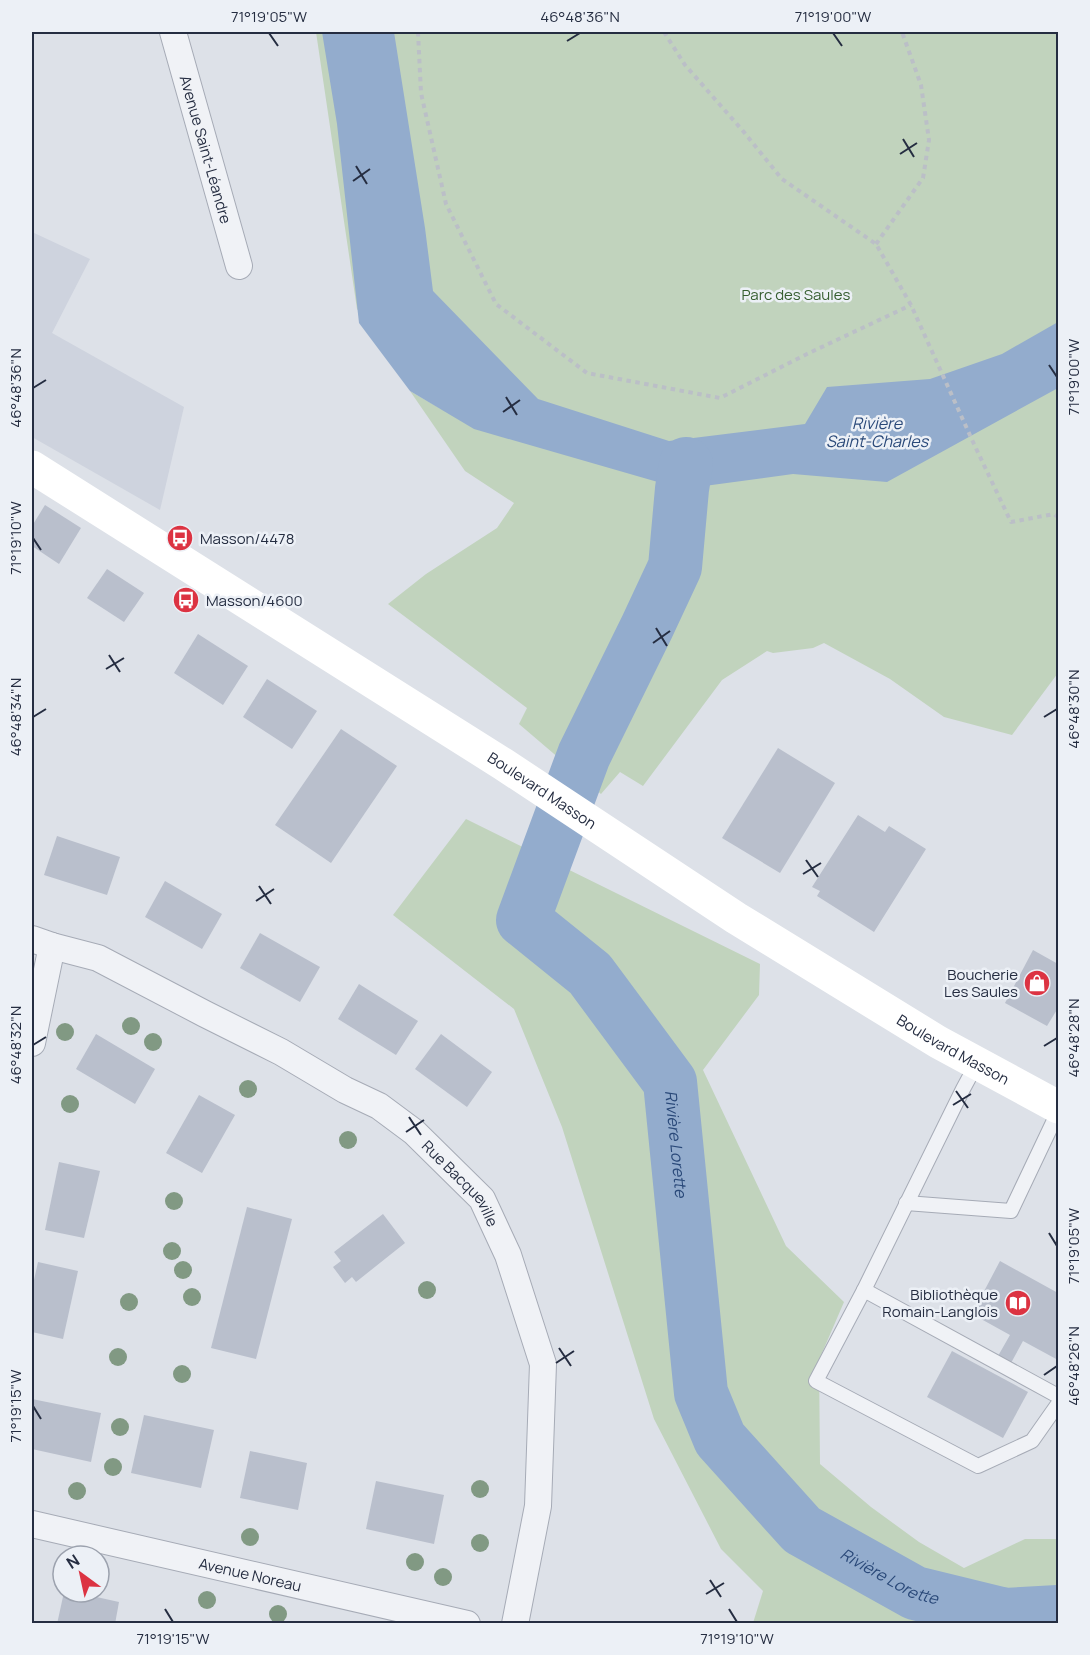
<svg xmlns="http://www.w3.org/2000/svg" width="1090" height="1655" font-family="Manrope,sans-serif">
	<rect width="100%" height="100%" fill="#dde1e8"/>
	<!-- built -->
	<polygon fill="#ced3de" points="32,232 90,259 52,333 184,407 160,510 32,437"/>
	<!-- green -->
	<g fill="#c1d3bd">
		<polygon points="316,32 1058,32 1058,673 1012,735 944,717 890,679 824,643 813,648 773,653 767,651 722,680 643,786 620,772 601,794 519,724 527,708 388,604 426,574 497,528 514,503 465,471 410,391 441,409 357,309"/>
		<polygon points="466,819 760,964 759,995 703,1070 786,1246 844,1302 819,1360 820,1464 871,1507 919,1542 964,1568 1025,1539 1058,1539 1058,1623 753,1623 763,1591 721,1549 654,1419 562,1127 514,1009 393,915"/>
	</g>
	<!-- water -->
	<polygon fill="#93accd" points="322,32 394,32 425,228 433,291 538,399 669,441 805,424 827,387 930,379 1002,354 1058,322 1058,388 887,482 793,474 682,489 474,429 410,391 359,323 337,124"/>
	<g fill="none" stroke-linecap="round" stroke-linejoin="round">
		<!-- river -->
		<path stroke="#93accd" stroke-width="54" id="s1" d="M686,464L682,489L675,567L647,627L584,755L523,920L590,974L670,1082L701,1393L720,1439L802,1530L915,1593L1005,1615L1058,1612"/>
	</g>
	<!-- building -->
	<g fill="#b9bfcc">
		<polygon points="45,505 81,528 59,564 32,546 32,526"/>
		<polygon points="107,569 144,593 124,622 87,598"/>
		<polygon points="198,634 248,666 223,705 174,673"/>
		<polygon points="267,679 317,711 292,749 243,717"/>
		<polygon points="341,729 397,766 331,863 275,825"/>
		<polygon points="778,748 835,783 780,873 722,838"/>
		<polygon points="858,815 885,832 889,826 926,849 874,932 817,896 820,891 812,887"/>
		<polygon points="57,836 120,857 107,895 44,875"/>
		<polygon points="165,881 222,914 202,949 145,917"/>
		<polygon points="260,933 320,967 300,1002 240,968"/>
		<polygon points="1033,950 1058,964 1058,1008 1047,1026 1005,1003"/>
		<polygon points="359,984 418,1021 396,1055 338,1019"/>
		<polygon points="96,1034 155,1069 135,1104 76,1069"/>
		<polygon points="441,1034 492,1072 467,1107 415,1069"/>
		<polygon points="199,1095 235,1115 202,1173 166,1153"/>
		<polygon points="59,1162 100,1171 84,1238 45,1230"/>
		<polygon points="247,1207 292,1219 256,1359 211,1348"/>
		<polygon points="383,1214 405,1243 356,1282 352,1277 345,1283 333,1267 341,1261 334,1252"/>
		<polygon points="1000,1261 1058,1293 1058,1360 1023,1341 1011,1363 998,1356 1010,1335 972,1314"/>
		<polygon points="38,1262 78,1271 63,1339 32,1332 32,1289"/>
		<polygon points="952,1351 1028,1392 1003,1438 927,1397"/>
		<polygon points="32,1399 101,1413 91,1462 32,1449"/>
		<polygon points="144,1415 214,1430 201,1488 131,1473"/>
		<polygon points="250,1451 307,1463 298,1510 240,1498"/>
		<polygon points="376,1481 444,1495 434,1544 366,1529"/>
		<polygon points="64,1592 74,1592 119,1602 115,1624 57,1624"/>
	</g>
	<g fill="none" stroke-linecap="round" stroke-linejoin="round">
		<defs>
			<g id="lane">
				<polyline points="977,1063 963,1089 864,1290 816,1381 978,1466 1032,1441 1058,1404"/>
				<polyline points="906,1203 1011,1211 1058,1112"/>
				<polyline points="864,1290 1058,1396"/>
			</g>
			<g id="street">
				<path id="s2" d="M173,32L239,266"/>
				<path id="s3" d="M32,939L52,946L98,958L205,1014L281,1052L345,1090L379,1106L414,1132L482,1199L508,1255L543,1364L538,1506L515,1624"/>
				<polyline points="32,1043 52,946"/>
				<path id="s4" d="M32,1524L467,1624"/>
			</g>
		</defs>
		<!-- lane casing -->
		<use href="#lane" stroke="#a6abb6" stroke-width="16"/>
		<!-- street casing -->
		<use href="#street" stroke="#a6abb6" stroke-width="28"/>
		<!-- path -->
		<g stroke="#bbbfc7" stroke-width="4" stroke-dasharray="4.5 4.5" stroke-linecap="butt">
			<polyline points="418,32 421,93 446,204 496,304 587,373 720,398 807,354 911,305"/>
			<polyline points="664,32 685,65 743,131 782,179 876,244 911,305 973,442 1011,522 1054,514 1058,517"/>
			<polyline points="876,244 923,178 929,140 921,85 902,32"/>
		</g>
		<!-- lane -->
		<use href="#lane" stroke="#f0f2f6" stroke-width="14"/>
		<!-- street -->
		<use href="#street" stroke="#f0f2f6" stroke-width="26"/>
		<!-- secondary -->
		<path stroke="#fff" stroke-width="33" id="s5" d="M32,467L503,764L736,918L938,1042L1058,1107"/>
	</g>
	<!-- trees -->
	<g fill="#819983">
		<circle cx="131" cy="1026" r="9"/>
		<circle cx="65" cy="1032" r="9"/>
		<circle cx="153" cy="1042" r="9"/>
		<circle cx="248" cy="1089" r="9"/>
		<circle cx="70" cy="1104" r="9"/>
		<circle cx="348" cy="1140" r="9"/>
		<circle cx="174" cy="1201" r="9"/>
		<circle cx="172" cy="1251" r="9"/>
		<circle cx="183" cy="1270" r="9"/>
		<circle cx="427" cy="1290" r="9"/>
		<circle cx="192" cy="1297" r="9"/>
		<circle cx="129" cy="1302" r="9"/>
		<circle cx="118" cy="1357" r="9"/>
		<circle cx="182" cy="1374" r="9"/>
		<circle cx="120" cy="1427" r="9"/>
		<circle cx="113" cy="1467" r="9"/>
		<circle cx="480" cy="1489" r="9"/>
		<circle cx="77" cy="1491" r="9"/>
		<circle cx="250" cy="1537" r="9"/>
		<circle cx="480" cy="1543" r="9"/>
		<circle cx="415" cy="1562" r="9"/>
		<circle cx="443" cy="1577" r="9"/>
		<circle cx="207" cy="1600" r="9"/>
		<circle cx="278" cy="1614" r="9"/>
	</g>
	<!-- ticks -->
	<path fill="none" stroke="#252d41" stroke-width="2" d="M269,33L278,46M833,33L842,46M567,41L580,33M903,139L914,157M900,154L917,143M356,166L367,184M353,181L370,169M1049,365L1057,377M33,388L46,380M506,397L517,415M503,412L520,400M33,538L41,550M656,628L667,646M653,643L670,631M109,655L120,672M106,669L124,658M33,717L46,709M1044,717L1057,709M806,860L818,877M803,874L821,863M259,886L271,904M256,901L274,889M33,1045L46,1037M1044,1046L1057,1038M956,1091L968,1108M953,1105L971,1094M409,1117L421,1135M406,1132L424,1120M1049,1233L1057,1246M559,1348L571,1366M556,1363L574,1351M1044,1375L1057,1366M33,1406L41,1419M710,1580L721,1597M706,1594L724,1583M165,1609L173,1622M729,1609L737,1622"/>
	<!-- icons -->
	<defs>
		<symbol id="bus-disc" viewBox="-11 -11 22 22"><circle r="9.5" fill="#dc3342" stroke="#ecf0f6"/><path d="M-5-6H5V4H4V6H2V4H-2V6H-4V4H-5ZM-3.5-4V0h7V-4ZM-3.5 1.2v1.5H-2V1.2ZM2 1.2v1.5H3.5V1.2Z" fill="#fff"/></symbol>
		<symbol id="shop-disc" viewBox="-11 -11 22 22"><circle r="9.5" fill="#dc3342" stroke="#ecf0f6"/><path d="M-5-2.5h2.3a2.7 3.5 0 0 1 5.4 0H5L5.5 6h-11ZM-1.5-2.5h3a1.5 2.3 0 0 0-3 0Z" fill="#fff"/></symbol>
		<symbol id="library-disc" viewBox="-11 -11 22 22"><circle r="9.5" fill="#dc3342" stroke="#ecf0f6"/><path d="M-6-4Q-3-5.5-.7-3.5V5Q-3 3-6 4ZM6-4Q3-5.5 .7-3.5V5Q3 3 6 4Z" fill="#fff"/></symbol>
	</defs>
	<g fill-rule="evenodd">
		<use href="#bus-disc" x="165" y="523" width="30" height="30"/>
		<use href="#bus-disc" x="171" y="585" width="30" height="30"/>
		<use href="#shop-disc" x="1022" y="968" width="30" height="30"/>
		<use href="#library-disc" x="1003" y="1288" width="30" height="30"/>
	</g>
	<g text-anchor="middle" dominant-baseline="central" stroke-width="5" stroke-linejoin="round" paint-order="stroke">
		<!-- street labels -->
		<g font-size="15" fill="#252d41" stroke="#ecf0f6">
			<text stroke="none"><textPath href="#s2" startOffset="122">Avenue Saint-Léandre</textPath></text>
			<text stroke="none"><textPath href="#s5" startOffset="604">Boulevard Masson</textPath></text>
			<text stroke="none"><textPath href="#s5" startOffset="1090">Boulevard Masson</textPath></text>
			<text stroke="none"><textPath href="#s3" startOffset="500">Rue Bacqueville</textPath></text>
			<text stroke="none"><textPath href="#s4" startOffset="224">Avenue Noreau</textPath></text>
		</g>
		<!-- park labels -->
		<g font-size="15" fill="#365e30" stroke="#ecf0f6">
			<text x="796" y="294">Parc des Saules</text>
		</g>
		<!-- poi labels -->
		<g font-size="15" fill="#252d41" stroke="#ecf0f6" text-anchor="start">
			<text x="200" y="538">Masson/4478</text>
			<text x="206" y="600">Masson/4600</text>
			<text x="1018" y="974" text-anchor="end">Boucherie<tspan x="1018" dy="17">Les Saules</tspan></text>
			<text x="998" y="1294" text-anchor="end">Bibliothèque<tspan x="998" dy="17">Romain-Langlois</tspan></text>
		</g>
		<!-- water labels -->
		<g font-size="16" font-style="italic" fill="#2a4979" stroke="#ecf0f6">
			<text x="877" y="423">Rivière<tspan x="877" dy="18">Saint-Charles</tspan></text>
			<text stroke="none"><textPath href="#s1" startOffset="771">Rivière Lorette</textPath></text>
			<text stroke="none"><textPath href="#s1" startOffset="1293">Rivière Lorette</textPath></text>
		</g>
	</g>
	<!-- border -->
	<rect width="1090" height="1655" fill="none" stroke="#ecf0f6" stroke-width="66"/>
	<!-- north arrow -->
	<g transform="translate(81 1574) rotate(327)"><circle r="28" fill="#ecf0f6" stroke="#9ca2ae" stroke-width="1.5"/>
	<path d="M0-4.5L10 22L0 15L-10 22Z" fill="#dc3342"/>
	<text y="-9" font-size="16" font-weight="bold" text-anchor="middle" fill="#252d41">N</text>
	</g>
	<rect x="33" y="33" width="1024" height="1589" fill="none" stroke="#252d41" stroke-width="2"/>
	<g font-size="15" text-anchor="middle" fill="#252d41">
		<text x="269" y="22">71°19'05"W</text>
		<text x="580" y="22">46°48'36"N</text>
		<text x="833" y="22">71°19'00"W</text>
		<text transform="translate(1074 377) rotate(-90)" y="5">71°19'00"W</text>
		<text transform="translate(16 388) rotate(-90)" y="5">46°48'36"N</text>
		<text transform="translate(16 538) rotate(-90)" y="5">71°19'10"W</text>
		<text transform="translate(1074 709) rotate(-90)" y="5">46°48'30"N</text>
		<text transform="translate(16 717) rotate(-90)" y="5">46°48'34"N</text>
		<text transform="translate(1074 1038) rotate(-90)" y="5">46°48'28"N</text>
		<text transform="translate(16 1045) rotate(-90)" y="5">46°48'32"N</text>
		<text transform="translate(1074 1246) rotate(-90)" y="5">71°19'05"W</text>
		<text transform="translate(1074 1366) rotate(-90)" y="5">46°48'26"N</text>
		<text transform="translate(16 1406) rotate(-90)" y="5">71°19'15"W</text>
		<text x="173" y="1644">71°19'15"W</text>
		<text x="737" y="1644">71°19'10"W</text>
	</g>
</svg>
